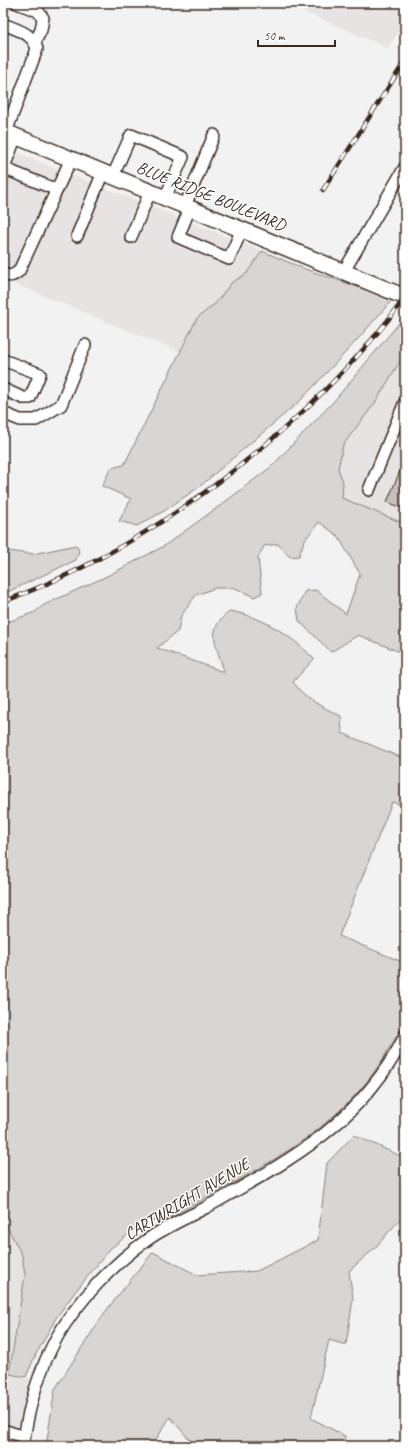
<svg xmlns="http://www.w3.org/2000/svg" width="408" height="1449" font-family="Caveat,sans-serif">
	<rect width="100%" height="100%" fill="#f3f2f2"/>
	<filter id="ink" filterUnits="userSpaceOnUse"><feTurbulence type="fractalNoise" baseFrequency=".025" numOctaves="2"/><feDisplacementMap in="SourceGraphic" scale="8" xChannelSelector="R" yChannelSelector="G"/><feConvolveMatrix kernelMatrix="1 2 1 2 8 2 1 2 1" color-interpolation-filters="sRGB"/></filter>
	<g filter="url(#ink)">
		<!-- built -->
		<g fill="#e6e3e2">
			<polygon points="284,3 405,3 405,21 388,48"/>
			<polygon points="3,147 262,251 246,274 231,283 216,303 197,318 180,352 3,279"/>
			<polygon points="405,353 405,524 342,498 343,482 338,469 343,445 375,403"/>
			<polygon points="3,1219 22,1255 25,1275 9,1374 31,1379 23,1406 16,1446 3,1446"/>
		</g>
		<!-- green -->
		<g fill="#d8d5d2" stroke="#8a8078">
			<polygon points="262,251 305,269 393,299 358,339 301,400 199,487 164,511 137,526 119,521 131,499 102,486 111,468 124,465 197,318 216,303 231,283 246,274"/>
			<path d="M405,316V353L375,403L343,445L338,469L343,482L342,498L405,524V654L358,635L331,652L299,621L297,608L305,591L316,590L346,614L360,574L338,536L319,522L304,541L299,556L290,557L278,544L264,546L258,558L262,593L254,597L235,588H215L196,595L181,616L178,631L157,648L224,672C218,647 203,629 231,611C238,613 245,614 252,617C275,625 297,641 314,659L293,682C306,700 321,706 341,716L342,733L405,759V801L403,805L392,802L339,936L405,963C405,979 407,1002 405,1017C404,1027 395,1038 390,1047C343,1134 245,1175 163,1221L147,1220L111,1248L75,1292L56,1318L35,1356L26,1377L9,1374L25,1275L22,1255L3,1219V624L35,612L44,605L109,575L164,546L221,505L272,466L334,401Z"/>
			<polygon points="76,545 79,551 76,560 3,594 3,557 8,551 33,554"/>
			<polygon points="354,1135 405,1158 405,1220 400,1219 375,1248 349,1271 353,1299 346,1345 329,1340 311,1418 345,1436 344,1446 195,1446 170,1417 152,1446 46,1446 55,1389 105,1312 153,1252 197,1275 257,1271 318,1240 327,1163"/>
		</g>
		<!-- building -->
		<polygon fill="#c6c0bd" stroke="#3b2a1e" points="405,459 405,509 387,502"/>
		<g fill="none" stroke-linecap="round" stroke-linejoin="round">
			<defs>
				<g id="minor">
					<polyline points="17,3 38,11 43,18 41,30 35,42"/>
					<path d="M3,24C17,30 33,33 37,49L6,132"/>
					<polyline points="3,168 57,190"/>
					<polyline points="3,170 16,136"/>
					<polyline points="113,176 131,135 183,157 165,198"/>
					<polyline points="185,206 214,135"/>
					<polyline points="190,208 178,237 229,259 242,229"/>
					<polyline points="77,236 103,172"/>
					<polyline points="131,237 150,192"/>
					<polyline points="344,271 405,167"/>
					<path d="M3,274C10,277 13,276 19,271L71,159"/>
					<polyline points="3,360 40,374 30,398 23,398 3,389"/>
					<polyline points="3,413 20,420 36,420 61,405 85,345"/>
					<polyline points="369,490 405,402"/>
					<polyline points="3,1430 24,1437"/>
					<path d="M23,1446C28,1409 39,1370 57,1337C77,1302 114,1263 147,1240C165,1227 186,1218 205,1208C287,1162 361,1124 405,1036"/>
				</g>
				<polyline id="major" points="3,131 405,297"/>
			</defs>
			<!-- minor casing -->
			<use href="#minor" stroke="#3b2a1e" stroke-width="14"/>
			<!-- major casing -->
			<use href="#major" stroke="#3b2a1e" stroke-width="18"/>
			<!-- minor -->
			<use href="#minor" stroke="#fff" stroke-width="11"/>
			<!-- major -->
			<use href="#major" stroke="#fff" stroke-width="15"/>
			<defs>
				<g id="rail">
					<polyline points="323,190 405,61"/>
					<path d="M3,602C36,589 70,575 102,557C183,513 256,458 322,393C352,363 381,332 405,297"/>
				</g>
			</defs>
			<!-- rail casing -->
			<use href="#rail" stroke="#3b2a1e" stroke-width="4.5"/>
			<!-- rail -->
			<use href="#rail" stroke="#fff" stroke-width="3" stroke-dasharray="9" stroke-linecap="butt"/>
		</g>
	</g>
	<g text-anchor="middle" dominant-baseline="central" stroke-width="3" stroke-linejoin="round" paint-order="stroke">
		<!-- street labels -->
		<g font-size="17" fill="#3b2a1e" stroke="#fff">
			<text transform="translate(211 196) rotate(22)">BLUE RIDGE BOULEVARD</text>
			<text transform="translate(187 1199) rotate(-31)">CARTWRIGHT AVENUE</text>
		</g>
	</g>
	<!-- margin -->
	<rect width="408" height="1449" fill="none" stroke="#fff" stroke-width="16"/>
	<rect x="8" y="8" width="392" height="1433" fill="none" stroke="#3b2a1e" stroke-width="1.5" filter="url(#ink)"/>
	<!-- scale -->
	<path d="M258 40v6h77v-6" fill="none" stroke="#3b2a1e" stroke-width="2"/>
	<text x="264" y="40" font-size="12" fill="#3b2a1e" stroke="#ffffff" stroke-width="3" paint-order="stroke">50 m</text>
</svg>
